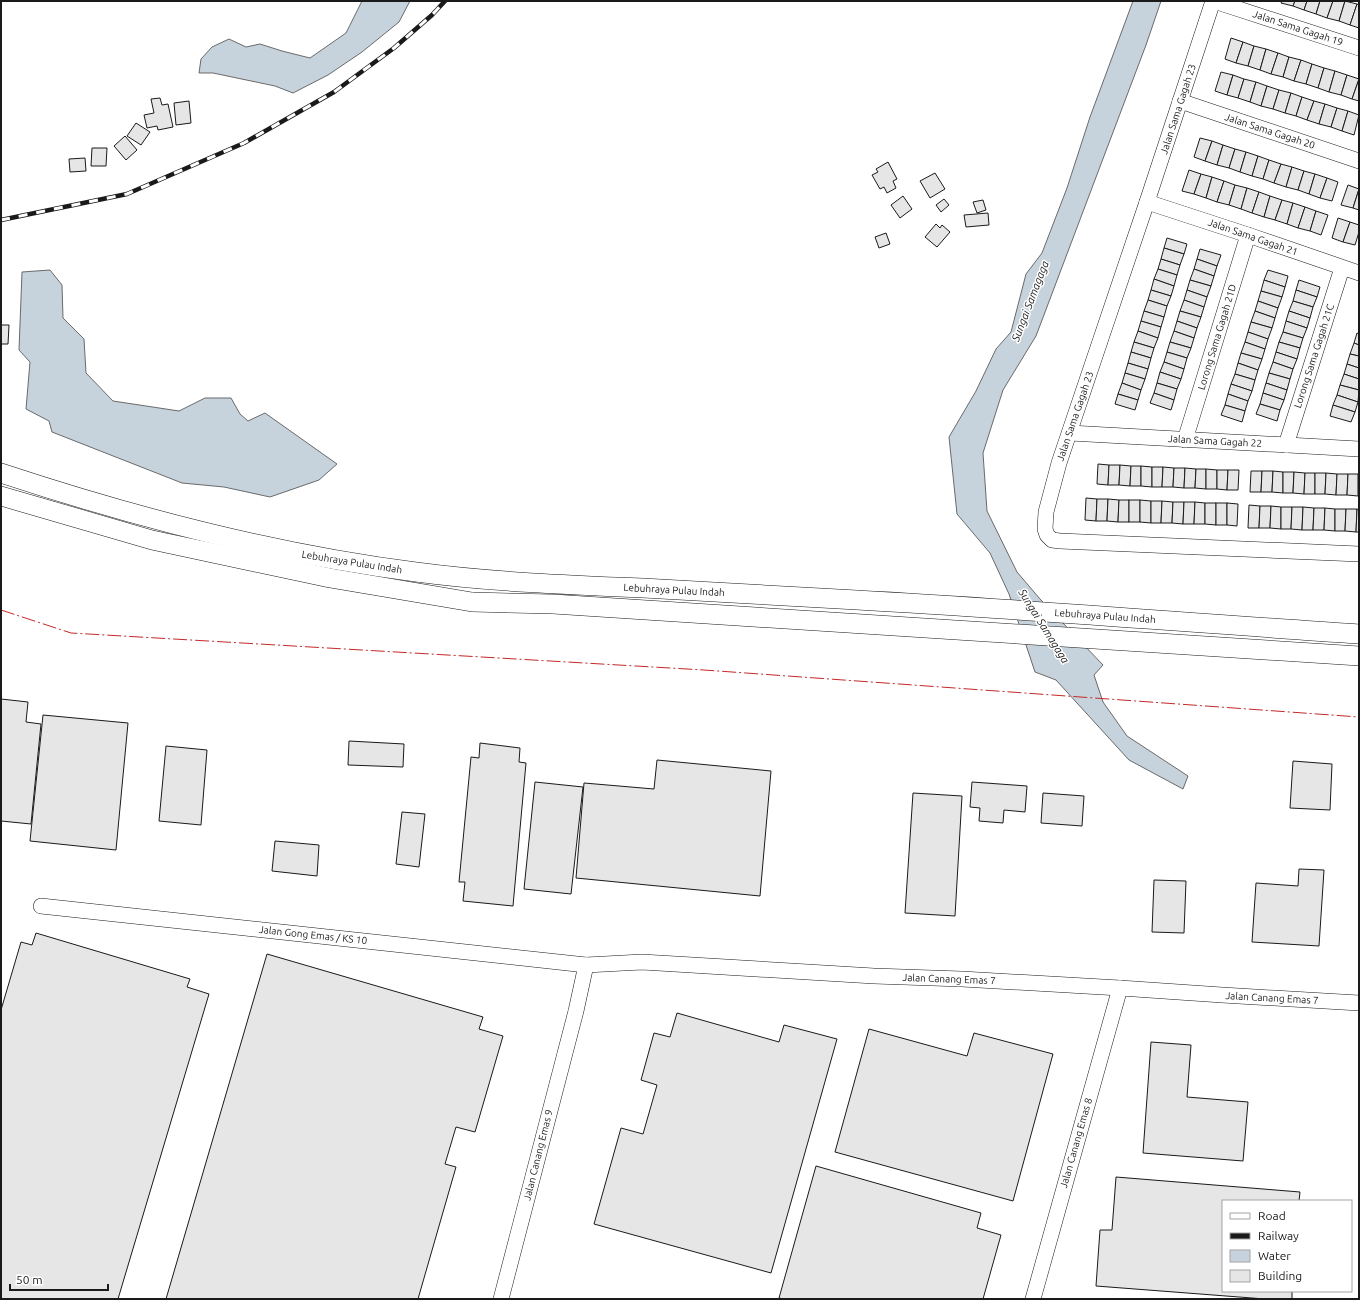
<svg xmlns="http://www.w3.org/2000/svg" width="1360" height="1300" font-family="Ubuntu,sans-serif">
	<rect width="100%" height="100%" fill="#fff"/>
	<!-- water -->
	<g fill="#c6d2dc" stroke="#6a6a6a">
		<polygon points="362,1 410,1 399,22 362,52 328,75 293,93 275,86 213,73 199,73 201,59 212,47 229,39 246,47 260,44 282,51 310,58 346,33"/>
		<polygon points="1133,1 1161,1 1146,45 1036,336 1003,390 983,453 987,511 1017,572 1040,599 1103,665 1094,675 1103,702 1127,736 1188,776 1183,789 1129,760 1056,680 1035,672 1009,594 990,553 957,514 949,437 976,391 996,349 1011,332 1026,274 1042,253 1067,188 1090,117"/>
		<polygon points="50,270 62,285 63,318 84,339 86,373 113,401 179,411 205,398 231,398 240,414 248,421 265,413 337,464 319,480 270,497 224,487 182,483 52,432 49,421 26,409 30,362 19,350 22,272"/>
	</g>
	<!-- building -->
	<g fill="#e6e6e6" stroke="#1a1a1a">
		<polygon points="1282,1 1295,1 1293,6 1281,3"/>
		<polygon points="1295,1 1307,1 1304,10 1293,6"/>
		<polygon points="1307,1 1320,1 1316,14 1304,10"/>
		<polygon points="1320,1 1333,1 1327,18 1316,14"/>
		<polygon points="1333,1 1345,1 1339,21 1327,18"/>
		<polygon points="1345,1 1357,4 1350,25 1339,21"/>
		<polygon points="1357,4 1359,5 1359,28 1350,25"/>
		<polygon points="1231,38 1243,42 1236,63 1225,59"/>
		<polygon points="1243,42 1254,46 1248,66 1236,63"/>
		<polygon points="1254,46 1266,49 1260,70 1248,66"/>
		<polygon points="1266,49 1278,53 1271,74 1260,70"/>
		<polygon points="1278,53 1289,57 1283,77 1271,74"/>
		<polygon points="1289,57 1301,60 1294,81 1283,77"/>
		<polygon points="1301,60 1312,64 1306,84 1294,81"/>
		<polygon points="1312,64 1324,68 1318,88 1306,84"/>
		<polygon points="1324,68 1335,71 1329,92 1318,88"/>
		<polygon points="1335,71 1347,75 1341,95 1329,92"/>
		<polygon points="1221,72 1233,75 1227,95 1215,91"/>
		<polygon points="1233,75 1244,79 1238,98 1227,95"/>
		<polygon points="1347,75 1359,79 1352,99 1341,95"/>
		<polygon points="1244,79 1256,82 1250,102 1238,98"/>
		<polygon points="1359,79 1359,101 1352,99"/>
		<polygon points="1256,82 1267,86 1261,106 1250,102"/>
		<polygon points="1267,86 1279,90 1273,109 1261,106"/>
		<polygon points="1279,90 1291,93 1285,113 1273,109"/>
		<polygon points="1291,93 1302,97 1296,116 1285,113"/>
		<polygon points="1302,97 1314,101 1307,120 1296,116"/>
		<polygon points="160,98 162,105 168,104 173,127 158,130 157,126 147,128 144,115 154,113 151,99"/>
		<polygon points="189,101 191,123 176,125 174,103"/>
		<polygon points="1314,101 1325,104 1319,124 1307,120"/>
		<polygon points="1325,104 1337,108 1331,127 1319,124"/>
		<polygon points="1337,108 1348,111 1342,131 1331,127"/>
		<polygon points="1348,111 1359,115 1354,135 1342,131"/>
		<polygon points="136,123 150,132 141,145 127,136"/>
		<polygon points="125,136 137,150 126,160 114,146"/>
		<polygon points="1200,138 1212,141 1205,161 1194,157"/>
		<polygon points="1212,141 1223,145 1217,165 1205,161"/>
		<polygon points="1223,145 1235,149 1229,168 1217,165"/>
		<polygon points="92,148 107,148 106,166 91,166"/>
		<polygon points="1235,149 1246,152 1240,172 1229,168"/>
		<polygon points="1246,152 1258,156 1252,176 1240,172"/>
		<polygon points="1258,156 1269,160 1263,179 1252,176"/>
		<polygon points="85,158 86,171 70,172 69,159"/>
		<polygon points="1269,160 1281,164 1274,183 1263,179"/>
		<polygon points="888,162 897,179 893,181 896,188 887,193 884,187 880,189 872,175 878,172 876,169"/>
		<polygon points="1281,164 1292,167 1286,187 1274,183"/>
		<polygon points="1292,167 1304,171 1298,190 1286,187"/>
		<polygon points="1189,170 1201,174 1194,194 1182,191"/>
		<polygon points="1304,171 1315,174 1309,194 1298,190"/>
		<polygon points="935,173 945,189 930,198 920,181"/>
		<polygon points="1201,174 1212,177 1206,198 1194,194"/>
		<polygon points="1315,174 1327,178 1320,198 1309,194"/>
		<polygon points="1212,177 1224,181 1217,202 1206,198"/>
		<polygon points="1327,178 1338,182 1332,201 1320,198"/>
		<polygon points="1224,181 1235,185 1229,205 1217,202"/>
		<polygon points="1235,185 1247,188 1241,209 1229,205"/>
		<polygon points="1348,185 1359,189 1353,208 1341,205"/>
		<polygon points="1247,188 1259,192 1252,213 1241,209"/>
		<polygon points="1359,189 1359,210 1353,208"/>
		<polygon points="1259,192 1270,196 1264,217 1252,213"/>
		<polygon points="903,196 912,209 900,218 891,205"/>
		<polygon points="1270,196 1282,200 1275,220 1264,217"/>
		<polygon points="944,199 949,205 941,212 936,205"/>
		<polygon points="983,200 986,210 977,213 973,202"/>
		<polygon points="1282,200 1293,203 1287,224 1275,220"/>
		<polygon points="1293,203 1305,207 1298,228 1287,224"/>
		<polygon points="1305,207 1316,211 1310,231 1298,228"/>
		<polygon points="1316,211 1328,215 1321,235 1310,231"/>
		<polygon points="988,213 989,225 966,227 964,215"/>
		<polygon points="1338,218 1350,222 1343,242 1332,238"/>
		<polygon points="1350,222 1359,225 1359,232 1355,245 1343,242"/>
		<polygon points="936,224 940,228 942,225 950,232 937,247 925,237"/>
		<polygon points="886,233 890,244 879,248 875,237"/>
		<polygon points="1167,238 1187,244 1184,254 1164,248"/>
		<polygon points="1164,248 1184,254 1180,265 1161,259"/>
		<polygon points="1200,249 1221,255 1217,266 1197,259"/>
		<polygon points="1161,259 1180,265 1177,275 1158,269"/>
		<polygon points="1197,259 1217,266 1214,276 1194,269"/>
		<polygon points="1158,269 1177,275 1174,286 1154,279"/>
		<polygon points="1194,269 1214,276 1211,286 1190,280"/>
		<polygon points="1268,270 1288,276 1285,287 1264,280"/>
		<polygon points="1154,279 1174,286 1171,296 1151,290"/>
		<polygon points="1190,280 1211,286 1207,297 1187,290"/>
		<polygon points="1264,280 1285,287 1282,297 1261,291"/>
		<polygon points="1299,280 1320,287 1317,297 1296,290"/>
		<polygon points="1151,290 1171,296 1167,306 1148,300"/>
		<polygon points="1187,290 1207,297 1204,307 1184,300"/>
		<polygon points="1296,290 1317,297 1313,307 1293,301"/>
		<polygon points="1261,291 1282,297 1278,308 1258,301"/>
		<polygon points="1148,300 1167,306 1164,317 1144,311"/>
		<polygon points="1184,300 1204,307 1201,317 1180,311"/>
		<polygon points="1258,301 1278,308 1275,318 1255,311"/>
		<polygon points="1293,301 1313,307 1310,318 1289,311"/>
		<polygon points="1144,311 1164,317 1161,327 1141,321"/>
		<polygon points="1180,311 1201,317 1197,328 1177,321"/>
		<polygon points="1255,311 1275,318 1272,328 1251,322"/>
		<polygon points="1289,311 1310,318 1307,328 1286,321"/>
		<polygon points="1141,321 1161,327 1158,338 1138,331"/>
		<polygon points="1177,321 1197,328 1194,338 1174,331"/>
		<polygon points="1286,321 1307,328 1303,338 1283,332"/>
		<polygon points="1251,322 1272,328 1268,339 1248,332"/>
		<polygon points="1,325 9,325 8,344 1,344"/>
		<polygon points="1138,331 1158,338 1154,348 1134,342"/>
		<polygon points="1174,331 1194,338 1191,348 1170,342"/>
		<polygon points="1248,332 1268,339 1265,349 1245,342"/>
		<polygon points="1283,332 1303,338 1300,348 1279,342"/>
		<polygon points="1357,333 1359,334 1359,345 1354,343"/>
		<polygon points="1134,342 1154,348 1151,358 1131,352"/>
		<polygon points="1170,342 1191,348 1187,358 1167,352"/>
		<polygon points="1245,342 1265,349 1262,359 1241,353"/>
		<polygon points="1279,342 1300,348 1297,359 1276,352"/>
		<polygon points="1354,343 1359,345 1359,356 1350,354"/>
		<polygon points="1131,352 1151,358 1148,369 1128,363"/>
		<polygon points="1167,352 1187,358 1184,369 1164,362"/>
		<polygon points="1276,352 1297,359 1293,369 1273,362"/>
		<polygon points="1241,353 1262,359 1258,370 1238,363"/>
		<polygon points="1350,354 1359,356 1359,368 1347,364"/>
		<polygon points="1164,362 1184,369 1181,379 1160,372"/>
		<polygon points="1273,362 1293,369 1290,379 1269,373"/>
		<polygon points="1128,363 1148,369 1145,379 1125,373"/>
		<polygon points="1238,363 1258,370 1255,380 1235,374"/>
		<polygon points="1347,364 1359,368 1359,379 1344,374"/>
		<polygon points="1160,372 1181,379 1177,389 1157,383"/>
		<polygon points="1125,373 1145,379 1141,390 1122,383"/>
		<polygon points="1269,373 1290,379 1287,390 1266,383"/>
		<polygon points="1235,374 1255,380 1252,391 1231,384"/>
		<polygon points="1344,374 1359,379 1359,390 1340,385"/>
		<polygon points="1122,383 1141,390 1138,400 1118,394"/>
		<polygon points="1157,383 1177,389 1174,400 1154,393"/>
		<polygon points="1266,383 1287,390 1284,400 1263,393"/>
		<polygon points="1231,384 1252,391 1248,401 1228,394"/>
		<polygon points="1340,385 1359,390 1358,402 1337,395"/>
		<polygon points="1154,393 1174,400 1171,410 1150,403"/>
		<polygon points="1263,393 1284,400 1280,410 1260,404"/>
		<polygon points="1118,394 1138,400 1135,410 1115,404"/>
		<polygon points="1228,394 1248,401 1245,411 1225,405"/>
		<polygon points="1337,395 1358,402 1355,412 1333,405"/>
		<polygon points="1260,404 1280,410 1277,421 1256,414"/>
		<polygon points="1225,405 1245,411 1242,422 1221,415"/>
		<polygon points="1333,405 1355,412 1351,422 1330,416"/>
		<polygon points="1098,464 1109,465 1108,485 1097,484"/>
		<polygon points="1109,465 1120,465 1119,485 1108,485"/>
		<polygon points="1120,465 1131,466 1130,486 1119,485"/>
		<polygon points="1131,466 1141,466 1141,486 1130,486"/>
		<polygon points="1141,466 1152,467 1152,487 1141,486"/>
		<polygon points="1152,467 1163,467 1162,487 1152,487"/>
		<polygon points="1163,467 1174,468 1173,487 1162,487"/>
		<polygon points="1174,468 1185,468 1184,488 1173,487"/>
		<polygon points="1185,468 1196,469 1195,488 1184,488"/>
		<polygon points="1196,469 1206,469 1206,489 1195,488"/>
		<polygon points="1206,469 1217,470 1217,489 1206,489"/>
		<polygon points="1217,470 1228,470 1227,490 1217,489"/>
		<polygon points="1228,470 1239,470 1238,490 1227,490"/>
		<polygon points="1251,471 1262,471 1261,492 1250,492"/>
		<polygon points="1262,471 1273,471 1272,492 1261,492"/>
		<polygon points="1273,471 1283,472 1283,493 1272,492"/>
		<polygon points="1283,472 1294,472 1293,493 1283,493"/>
		<polygon points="1294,472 1305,473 1304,494 1293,493"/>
		<polygon points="1305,473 1315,473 1315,494 1304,494"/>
		<polygon points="1315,473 1326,473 1325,494 1315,494"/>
		<polygon points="1326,473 1337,474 1336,495 1325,494"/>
		<polygon points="1337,474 1348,474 1347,495 1336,495"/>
		<polygon points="1348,474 1358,474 1358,496 1347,495"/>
		<polygon points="1086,498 1097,499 1096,521 1085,520"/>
		<polygon points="1097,499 1108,499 1107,521 1096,521"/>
		<polygon points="1108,499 1119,500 1118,522 1107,521"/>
		<polygon points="1119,500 1129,500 1129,522 1118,522"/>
		<rect x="1129" y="500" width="11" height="22"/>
		<polygon points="1140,500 1151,501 1151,523 1140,522"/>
		<polygon points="1151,501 1162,501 1161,523 1151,523"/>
		<polygon points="1162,501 1173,502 1172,523 1161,523"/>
		<polygon points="1173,502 1184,502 1183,524 1172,523"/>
		<polygon points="1184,502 1195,502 1194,524 1183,524"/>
		<polygon points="1195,502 1205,503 1205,524 1194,524"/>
		<polygon points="1205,503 1216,503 1216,525 1205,524"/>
		<rect x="1216" y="503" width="11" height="22"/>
		<polygon points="1227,503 1238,504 1237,526 1227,525"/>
		<polygon points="1249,505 1260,506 1259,528 1248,528"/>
		<polygon points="1260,506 1271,506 1270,528 1259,528"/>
		<polygon points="1271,506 1281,507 1281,529 1270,528"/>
		<polygon points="1281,507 1292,507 1291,529 1281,529"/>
		<polygon points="1292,507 1303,507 1302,530 1291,529"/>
		<polygon points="1303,507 1314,508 1313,530 1302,530"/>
		<polygon points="1314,508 1325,508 1324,530 1313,530"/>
		<polygon points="1325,508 1335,509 1335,531 1324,530"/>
		<polygon points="1335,509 1346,509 1345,531 1335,531"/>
		<polygon points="1346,509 1357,509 1356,532 1345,531"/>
		<polygon points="1357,509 1359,510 1359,532 1356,532"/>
		<polygon points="1,699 28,702 26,722 41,724 31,824 1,821"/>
		<polygon points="43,715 128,723 116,850 30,841"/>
		<polygon points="349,741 404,744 403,767 348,765"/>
		<polygon points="480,743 520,748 519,762 526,763 513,906 463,901 465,882 459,882 471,757 479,758"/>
		<polygon points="166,746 207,750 201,825 159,821"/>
		<polygon points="657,760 771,771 760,896 576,878 584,783 654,789"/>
		<polygon points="1293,761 1332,764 1330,810 1290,808"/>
		<polygon points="535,782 583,787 571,894 524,889"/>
		<polygon points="972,782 1027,786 1025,812 1004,810 1003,823 979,821 980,808 970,807"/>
		<polygon points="913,793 962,796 955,916 905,913"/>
		<polygon points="1043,793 1084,796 1082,826 1041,823"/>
		<polygon points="402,812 425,814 419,867 396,864"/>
		<polygon points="275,841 319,845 317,876 272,871"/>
		<polygon points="1299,869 1324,870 1319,946 1252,942 1256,883 1298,886"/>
		<polygon points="1154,880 1186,881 1184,933 1152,932"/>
		<polygon points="36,933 190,979 187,987 209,994 118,1299 1,1299 1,1010 21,942 32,945"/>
		<polygon points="267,954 483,1017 479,1029 503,1036 475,1132 456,1127 445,1164 456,1167 418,1299 166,1299"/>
		<polygon points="677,1013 779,1042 784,1025 837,1039 771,1273 594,1224 621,1128 643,1134 657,1085 641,1080 654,1033 670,1037"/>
		<polygon points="869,1029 967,1056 974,1033 1053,1054 1013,1201 835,1152"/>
		<polygon points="1151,1042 1191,1045 1187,1097 1248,1102 1243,1161 1143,1153"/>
		<polygon points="816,1166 981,1213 977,1228 1001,1235 983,1299 784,1299 779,1298"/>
		<polygon points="1116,1177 1300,1192 1299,1201 1223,1201 1223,1291 1292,1291 1292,1299 1265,1299 1096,1286 1100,1230 1112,1230"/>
	</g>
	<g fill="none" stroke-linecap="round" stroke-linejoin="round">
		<defs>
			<g id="minor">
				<polyline points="1213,1 1147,202 1059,463 1046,512 1045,529 1047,535 1052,540 1060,541 1359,554"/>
				<polyline points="1214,1 1359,48"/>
				<polyline points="1180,101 1359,161"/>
				<polyline points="1147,202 1248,235 1359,273"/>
				<polyline points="1070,433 1359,449"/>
				<polyline points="1185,440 1248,235"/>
				<polyline points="1286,445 1342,268"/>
				<polyline points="41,906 586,965"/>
				<polyline points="501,1299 576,1011 586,965 642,962 874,976 962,979 1120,988 1222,995 1359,1003"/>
				<polyline points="1033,1299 1120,988"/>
			</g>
			<g id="major">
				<path d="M1,473C137,518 274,554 416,572C491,582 567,585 643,588C714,592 786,596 857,600C1024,609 1192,623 1359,634"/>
				<polyline points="1,496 152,540 330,578 472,602 553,604 1359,656"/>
			</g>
		</defs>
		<!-- minor casing -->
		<use href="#minor" stroke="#1a1a1a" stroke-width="16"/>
		<!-- major casing -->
		<use href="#major" stroke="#1a1a1a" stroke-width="20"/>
		<!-- minor -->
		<use href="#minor" stroke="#fff" stroke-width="15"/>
		<!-- major -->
		<use href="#major" stroke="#fff" stroke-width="19"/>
		<defs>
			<polyline id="rail" points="1,220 127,194 244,143 334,92 394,48 432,15 445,1"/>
		</defs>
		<!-- rail casing -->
		<use href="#rail" stroke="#1a1a1a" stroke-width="4.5"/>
		<!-- rail -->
		<use href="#rail" stroke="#fff" stroke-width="3" stroke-dasharray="9" stroke-linecap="butt"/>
		<!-- power -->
		<polyline stroke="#c62828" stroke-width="1" stroke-dasharray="14 3 2 3" stroke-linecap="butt" points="1,610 71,633 704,670 1359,717"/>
	</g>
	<g text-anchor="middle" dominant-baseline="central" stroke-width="3" stroke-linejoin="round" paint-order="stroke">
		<!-- street labels -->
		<g font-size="10" fill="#1a1a1a" stroke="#fff">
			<text transform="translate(1298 28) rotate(18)">Jalan Sama Gagah 19</text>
			<text transform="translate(1178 109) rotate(-72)">Jalan Sama Gagah 23</text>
			<text transform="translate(1270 131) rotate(18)">Jalan Sama Gagah 20</text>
			<text transform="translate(1253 237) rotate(19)">Jalan Sama Gagah 21</text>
			<text transform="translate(1217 337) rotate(-73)">Lorong Sama Gagah 21D</text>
			<text transform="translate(1314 356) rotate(-72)">Lorong Sama Gagah 21C</text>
			<text transform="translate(1075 416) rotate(-71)">Jalan Sama Gagah 23</text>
			<text transform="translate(1215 441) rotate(3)">Jalan Sama Gagah 22</text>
			<text transform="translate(352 562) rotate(9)">Lebuhraya Pulau Indah</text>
			<text transform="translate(674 590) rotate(3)">Lebuhraya Pulau Indah</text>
			<text transform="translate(1105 616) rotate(4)">Lebuhraya Pulau Indah</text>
			<text transform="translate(313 935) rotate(6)">Jalan Gong Emas / KS 10</text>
			<text transform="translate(949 979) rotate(2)">Jalan Canang Emas 7</text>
			<text transform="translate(1272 998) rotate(3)">Jalan Canang Emas 7</text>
			<text transform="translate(1076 1143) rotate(-74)">Jalan Canang Emas 8</text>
			<text transform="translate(538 1155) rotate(-76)">Jalan Canang Emas 9</text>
		</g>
		<!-- water labels -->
		<g font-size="11" font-style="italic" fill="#1a1a1a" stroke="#fff">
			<text transform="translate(1030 301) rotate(-69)">Sungai Samagaga</text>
			<text transform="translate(1044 626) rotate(58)">Sungai Samagaga</text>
		</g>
	</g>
	<!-- border -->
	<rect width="1360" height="1300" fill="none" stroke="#1a1a1a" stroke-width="4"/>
	<!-- legend -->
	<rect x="1222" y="1200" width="130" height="92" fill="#ffffff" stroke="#a3a3a3"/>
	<rect x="1230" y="1213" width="20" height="6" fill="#ffffff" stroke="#a3a3a3"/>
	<text x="1258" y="1220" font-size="12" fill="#1a1a1a">Road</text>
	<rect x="1230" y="1233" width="20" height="6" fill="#1a1a1a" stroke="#a3a3a3"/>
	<text x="1258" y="1240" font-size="12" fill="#1a1a1a">Railway</text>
	<rect x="1230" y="1250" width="20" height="12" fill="#c6d2dc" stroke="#a3a3a3"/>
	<text x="1258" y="1260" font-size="12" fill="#1a1a1a">Water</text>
	<rect x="1230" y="1270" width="20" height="12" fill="#e6e6e6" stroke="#a3a3a3"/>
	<text x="1258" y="1280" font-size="12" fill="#1a1a1a">Building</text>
	<!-- scale -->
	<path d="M10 1284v6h98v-6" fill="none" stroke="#1a1a1a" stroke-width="2"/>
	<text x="16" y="1284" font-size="12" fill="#1a1a1a" stroke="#ffffff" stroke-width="3" paint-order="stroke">50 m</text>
</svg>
